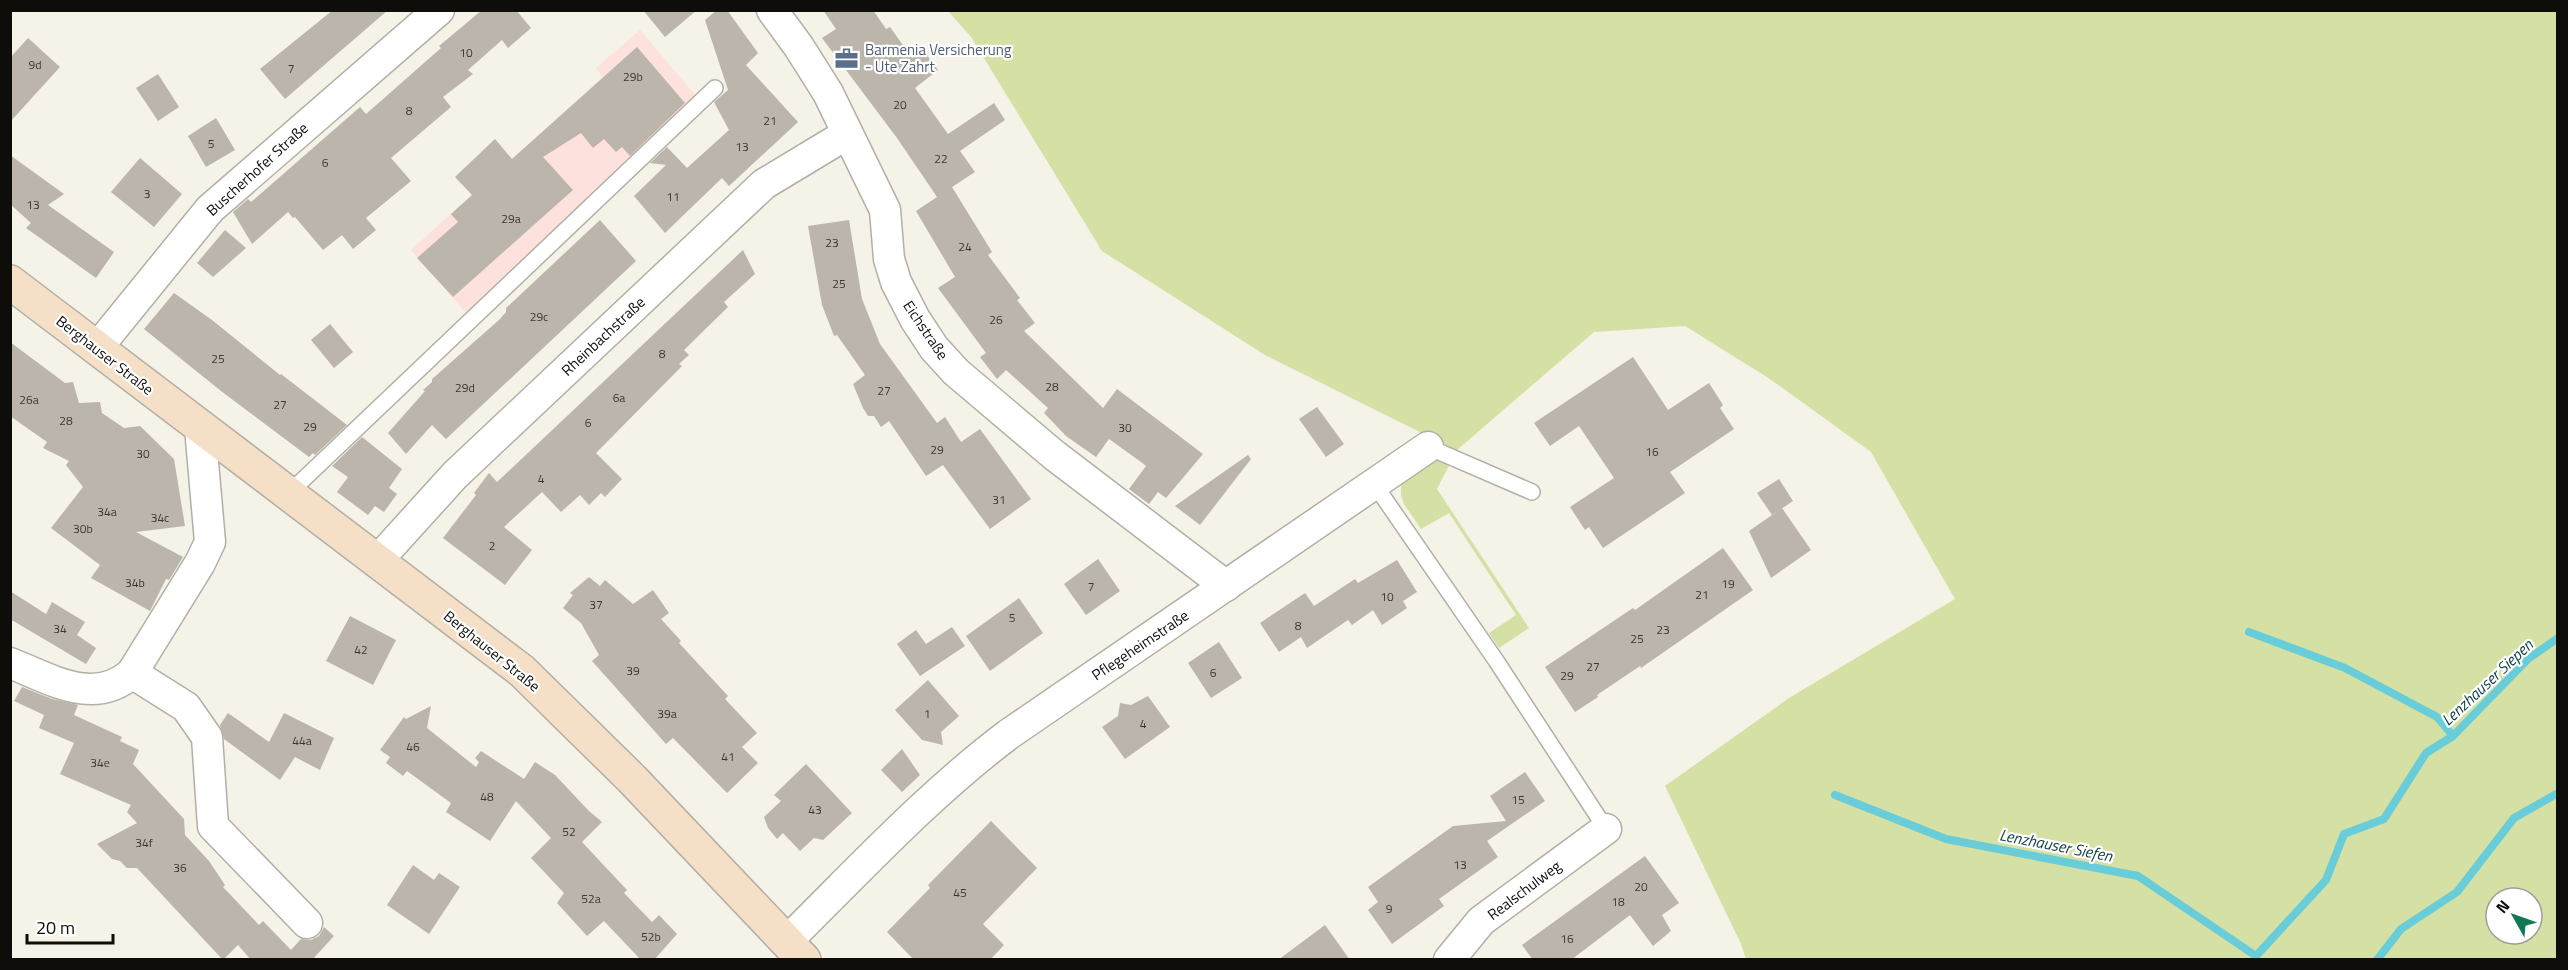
<svg xmlns="http://www.w3.org/2000/svg" width="2568" height="970" font-family="'Titillium Web',sans-serif">
	<rect width="100%" height="100%" fill="#f5f2e7"/>
	<!-- commercial -->
	<polygon fill="#fce1dc" points="640,30 697,97 467,314 411,250 603,77 596,68"/>
	<!-- green -->
	<path fill="#d5e0a4" fill-rule="evenodd" d="M948,11H2557V959H1746L1741,944L1665,786L1789,698L1955,599L1871,452L1770,379L1685,326L1594,332L1457,450L1437,489L1529,628L1499,648L1489,633L1516,615L1449,513L1421,529L1404,504L1401,495V482L1419,464L1456,450L1265,355L1102,251L971,37ZM2496,898H2532V934H2496Z"/>
	<g fill="none" stroke-linecap="round" stroke-linejoin="round">
		<!-- stream -->
		<g stroke="#69cdd9" stroke-width="8">
			<polyline points="2249,632 2345,668 2437,717 2453,736"/>
			<polyline points="1835,795 1946,839 2138,876 2256,956"/>
			<polyline points="2256,959 2256,956 2326,880 2344,834 2384,819 2426,753 2453,736 2528,659 2558,638"/>
			<polyline points="2377,960 2401,929 2457,892 2514,818 2558,793"/>
		</g>
	</g>
	<!-- building -->
	<g fill="#bcb5ac">
		<polygon points="333,10 388,10 285,99 260,69"/>
		<polygon points="482,10 516,10 531,28 508,48 502,40 468,70 473,74 443,97 451,107 391,158 411,181 366,218 376,230 353,249 342,235 323,250 295,217 293,218 288,212 252,244 233,212 248,199 251,202 360,107 366,114 441,48 439,46"/>
		<polygon points="643,10 697,10 665,37"/>
		<polygon points="717,10 727,10 758,53 746,65 798,122 729,186 722,178 665,233 634,196 666,165 650,163 667,147 687,168 729,130 714,102 728,90 705,20"/>
		<polygon points="823,10 873,10 886,29 890,27 912,58 923,50 938,70 915,88 948,134 994,103 1005,120 960,151 975,172 952,187 992,252 988,255 1020,298 1017,300 1035,323 1024,331 1103,408 1117,389 1203,454 1166,498 1158,492 1149,504 1129,489 1146,466 1141,462 1109,439 1096,457 1066,436 1044,413 1048,408 1006,370 997,379 980,357 986,353 938,288 955,277 916,211 937,197 897,138 822,38 836,29"/>
		<polygon points="28,38 60,67 10,122 10,58"/>
		<polygon points="637,47 685,103 630,156 622,147 616,152 604,139 593,148 581,133 543,157 573,190 453,297 417,258 458,222 451,214 472,195 455,177 495,139 512,159"/>
		<polygon points="158,74 179,107 158,121 136,88"/>
		<polygon points="216,118 235,150 206,167 188,136"/>
		<polygon points="10,155 64,194 48,205 114,252 96,278 26,228 31,223 10,204"/>
		<polygon points="140,158 182,194 154,227 111,192"/>
		<polygon points="600,220 636,261 446,439 432,425 406,454 388,433 425,391 423,390 432,382 432,379 499,320 506,312 506,308"/>
		<polygon points="849,220 862,299 880,344 937,423 945,417 961,442 980,429 1031,499 990,529 943,465 926,476 889,421 881,427 874,416 868,416 863,408 853,384 865,375 837,335 834,336 822,305 808,226"/>
		<polygon points="225,230 246,248 213,277 197,263"/>
		<polygon points="743,250 755,274 724,302 728,307 684,350 689,355 679,364 682,366 596,453 622,479 605,497 601,493 589,505 580,495 561,512 542,492 504,527 532,550 505,585 443,538 476,495 474,493 489,473 497,482"/>
		<polygon points="174,293 212,320 280,375 281,374 347,425 315,455 313,453 309,457 221,391 144,329"/>
		<polygon points="330,324 353,352 334,368 311,340"/>
		<polygon points="10,342 65,383 73,382 79,403 100,402 102,413 124,428 140,426 174,459 185,526 136,532 183,557 169,580 166,579 150,611 91,578 100,565 51,528 83,487 66,465 69,461 43,448 47,442 10,416"/>
		<polygon points="1633,357 1668,410 1709,383 1723,405 1720,408 1734,429 1670,472 1685,493 1603,548 1589,527 1585,530 1570,507 1614,478 1579,426 1550,446 1534,423"/>
		<polygon points="1317,407 1344,444 1326,457 1299,419"/>
		<polygon points="362,437 402,469 389,488 397,494 384,512 375,506 368,515 337,492 348,477 332,466"/>
		<polygon points="1248,455 1251,459 1200,525 1175,506"/>
		<polygon points="1779,479 1793,501 1772,515 1757,493"/>
		<polygon points="1782,508 1811,550 1771,578 1749,531"/>
		<polygon points="1723,548 1753,590 1641,668 1640,666 1597,695 1598,697 1575,712 1545,667 1633,608 1635,610"/>
		<polygon points="1098,559 1120,591 1086,615 1064,584"/>
		<polygon points="1397,560 1417,592 1403,601 1407,608 1382,625 1373,610 1352,625 1348,620 1307,648 1301,637 1279,652 1260,623 1305,593 1314,606 1355,579 1358,583"/>
		<polygon points="589,577 600,586 605,580 633,604 653,590 669,613 661,619 681,641 679,643 728,696 725,699 757,733 742,747 758,763 727,793 673,738 666,744 592,661 599,655 581,623 563,608 573,595 570,593"/>
		<polygon points="10,591 46,614 52,602 85,622 77,635 96,648 86,664 10,619"/>
		<polygon points="1019,598 1043,633 990,671 966,636"/>
		<polygon points="350,616 396,640 373,685 326,661"/>
		<polygon points="952,627 965,646 920,676 897,644 916,630 926,644"/>
		<polygon points="1219,642 1242,678 1211,698 1188,663"/>
		<polygon points="928,680 959,716 941,732 943,745 922,740 895,710"/>
		<polygon points="22,687 52,699 78,705 74,715 122,737 120,741 139,750 133,764 184,819 185,835 209,861 225,885 223,887 259,925 263,921 291,950 301,939 311,940 319,936 324,927 334,936 312,960 251,960 238,945 223,960 137,868 127,868 120,861 112,859 97,844 137,823 127,812 131,805 60,774 74,743 39,728 44,715 14,701"/>
		<polygon points="1148,696 1170,727 1125,759 1102,727 1118,716 1120,703 1131,705"/>
		<polygon points="431,706 427,728 476,767 479,762 475,758 481,751 524,779 535,762 555,775 589,811 602,822 582,842 627,890 624,893 652,922 659,915 677,934 654,960 641,960 604,921 587,936 557,903 564,893 531,858 551,838 516,801 490,841 446,812 451,803 407,771 403,776 386,763 390,757 380,750 404,717 406,719"/>
		<polygon points="228,713 269,742 284,713 334,738 320,770 295,757 280,780 224,739 220,725"/>
		<polygon points="902,749 920,775 902,792 881,770"/>
		<polygon points="806,764 852,813 823,840 814,838 800,851 783,833 777,839 768,828 764,817 781,801 774,795"/>
		<polygon points="1525,772 1545,801 1487,841 1498,857 1439,899 1444,906 1392,944 1368,910 1378,902 1368,887 1453,826 1506,821 1490,796"/>
		<polygon points="991,821 1037,868 983,924 1004,945 990,960 914,960 887,932 930,888 928,885"/>
		<polygon points="1645,856 1679,903 1662,915 1671,931 1653,946 1630,915 1571,960 1533,960 1522,945"/>
		<polygon points="413,865 434,880 439,873 460,887 429,934 387,905"/>
		<polygon points="1325,925 1350,960 1278,960"/>
	</g>
	<g fill="none" stroke-linecap="round" stroke-linejoin="round">
		<defs>
			<g id="lane">
				<polyline points="1428,447 1532,492"/>
				<polyline points="1375,485 1497,662 1606,829"/>
				<polyline points="288,494 715,88"/>
			</g>
			<g id="street">
				<polyline points="772,10 799,47 828,93 885,210 889,259 896,282 915,319 934,348 956,372 1054,455 1226,586"/>
				<polyline points="97,348 210,209 439,10"/>
				<polyline points="200,428 210,542 200,563 132,673 186,707 207,737 213,826 307,923"/>
				<polyline points="377,561 455,475 764,184 847,134"/>
				<path d="M10,663C51,679 94,707 132,673"/>
				<path d="M787,941C859,870 928,795 1009,734L1428,447"/>
				<polyline points="1449,960 1481,921 1606,829"/>
			</g>
			<polyline id="secondary" points="10,282 522,671 632,779 804,960"/>
		</defs>
		<!-- lane casing -->
		<use href="#lane" stroke="#b2afa5" stroke-width="18"/>
		<!-- street casing -->
		<use href="#street" stroke="#b2afa5" stroke-width="33"/>
		<!-- secondary casing -->
		<use href="#secondary" stroke="#b2afa5" stroke-width="36"/>
		<!-- lane -->
		<use href="#lane" stroke="#fff" stroke-width="15"/>
		<!-- street -->
		<use href="#street" stroke="#fff" stroke-width="30"/>
		<!-- secondary -->
		<use href="#secondary" stroke="#f5dfc6" stroke-width="33"/>
	</g>
	<!-- icons -->
	<defs>
		<symbol id="office-bare" viewBox="-9 -9 18 18"><path d="M-6-3h4V-5.5h4V-3h4V5H-6ZM-1-4.5V-3h2v-1.5ZM-6 0V1H6V0Z" fill="#5c6f8a" stroke="#fff" stroke-width="2.5" paint-order="stroke"/></symbol>
	</defs>
	<g fill-rule="evenodd">
		<use href="#office-bare" x="830" y="42" width="33" height="33"/>
	</g>
	<g text-anchor="middle" dominant-baseline="central" stroke-width="4.5" stroke-linejoin="round" paint-order="stroke">
		<!-- number labels -->
		<g font-size="12" fill="#3a3732">
			<text x="466" y="52">10</text>
			<text x="35" y="64">9d</text>
			<text x="291" y="68">7</text>
			<text x="633" y="76">29b</text>
			<text x="900" y="104">20</text>
			<text x="409" y="110">8</text>
			<text x="770" y="120">21</text>
			<text x="211" y="143">5</text>
			<text x="742" y="146">13</text>
			<text x="941" y="158">22</text>
			<text x="325" y="162">6</text>
			<text x="147" y="193">3</text>
			<text x="673" y="196">11</text>
			<text x="33" y="204">13</text>
			<text x="511" y="218">29a</text>
			<text x="832" y="242">23</text>
			<text x="965" y="246">24</text>
			<text x="839" y="283">25</text>
			<text x="539" y="316">29c</text>
			<text x="996" y="319">26</text>
			<text x="662" y="353">8</text>
			<text x="218" y="358">25</text>
			<text x="1052" y="386">28</text>
			<text x="465" y="387">29d</text>
			<text x="884" y="390">27</text>
			<text x="619" y="397">6a</text>
			<text x="29" y="399">26a</text>
			<text x="280" y="404">27</text>
			<text x="66" y="420">28</text>
			<text x="588" y="422">6</text>
			<text x="310" y="426">29</text>
			<text x="1125" y="427">30</text>
			<text x="937" y="449">29</text>
			<text x="1652" y="451">16</text>
			<text x="143" y="453">30</text>
			<text x="541" y="478">4</text>
			<text x="999" y="499">31</text>
			<text x="107" y="511">34a</text>
			<text x="160" y="517">34c</text>
			<text x="83" y="528">30b</text>
			<text x="492" y="545">2</text>
			<text x="135" y="582">34b</text>
			<text x="1728" y="583">19</text>
			<text x="1091" y="586">7</text>
			<text x="1702" y="594">21</text>
			<text x="1387" y="596">10</text>
			<text x="596" y="604">37</text>
			<text x="1012" y="617">5</text>
			<text x="1298" y="625">8</text>
			<text x="60" y="628">34</text>
			<text x="1663" y="629">23</text>
			<text x="1637" y="638">25</text>
			<text x="361" y="649">42</text>
			<text x="1593" y="666">27</text>
			<text x="633" y="670">39</text>
			<text x="1213" y="672">6</text>
			<text x="1567" y="675">29</text>
			<text x="667" y="713">39a</text>
			<text x="927" y="713">1</text>
			<text x="1143" y="723">4</text>
			<text x="302" y="740">44a</text>
			<text x="413" y="746">46</text>
			<text x="728" y="756">41</text>
			<text x="100" y="762">34e</text>
			<text x="487" y="796">48</text>
			<text x="1518" y="799">15</text>
			<text x="815" y="809">43</text>
			<text x="569" y="831">52</text>
			<text x="144" y="842">34f</text>
			<text x="1460" y="864">13</text>
			<text x="180" y="867">36</text>
			<text x="1641" y="886">20</text>
			<text x="960" y="892">45</text>
			<text x="591" y="898">52a</text>
			<text x="1618" y="901">18</text>
			<text x="1389" y="908">9</text>
			<text x="651" y="936">52b</text>
			<text x="1567" y="938">16</text>
		</g>
		<!-- service labels -->
		<g font-size="15" fill="#4e5e75" stroke="#fff" text-anchor="start">
			<text x="865" y="49">Barmenia Versicherung<tspan x="865" dy="17">- Ute Zahrt</tspan></text>
		</g>
		<!-- street labels -->
		<g font-size="15" fill="#0e0d0a" stroke="#fff">
			<text transform="translate(257 169) rotate(-42)">Buscherhofer Straße</text>
			<text transform="translate(926 330) rotate(56)">Eichstraße</text>
			<text transform="translate(603 336) rotate(-43)">Rheinbachstraße</text>
			<text transform="translate(105 355) rotate(38)">Berghauser Straße</text>
			<text transform="translate(1140 645) rotate(-34)">Pflegeheimstraße</text>
			<text transform="translate(492 651) rotate(39)">Berghauser Straße</text>
			<text transform="translate(1524 890) rotate(-37)">Realschulweg</text>
		</g>
		<!-- water labels -->
		<g font-size="16" font-style="italic" fill="#144248" stroke="#fff">
			<text transform="translate(2487 682) rotate(-43)">Lenzhauser Siepen</text>
			<text transform="translate(2056 845) rotate(11)">Lenzhauser Siefen</text>
		</g>
	</g>
	<!-- border -->
	<rect width="2568" height="970" fill="none" stroke="#0e0d0a" stroke-width="24"/>
	<!-- north arrow -->
	<g transform="translate(2514 916) rotate(310)"><circle r="28" fill="#ffffff" stroke="#9f9e9d" stroke-width="1.5"/>
	<path d="M0-4.5L10 22L0 15L-10 22Z" fill="#107952"/>
	<text y="-9" font-size="16" font-weight="bold" text-anchor="middle" fill="#0e0d0a">N</text>
	</g>
	<!-- scale -->
	<path d="M27 934v9h86v-9" fill="none" stroke="#0e0d0a" stroke-width="3"/>
	<text x="36" y="934" font-size="18" fill="#0e0d0a" stroke="#ffffff" stroke-width="4.5" paint-order="stroke">20 m</text>
</svg>
